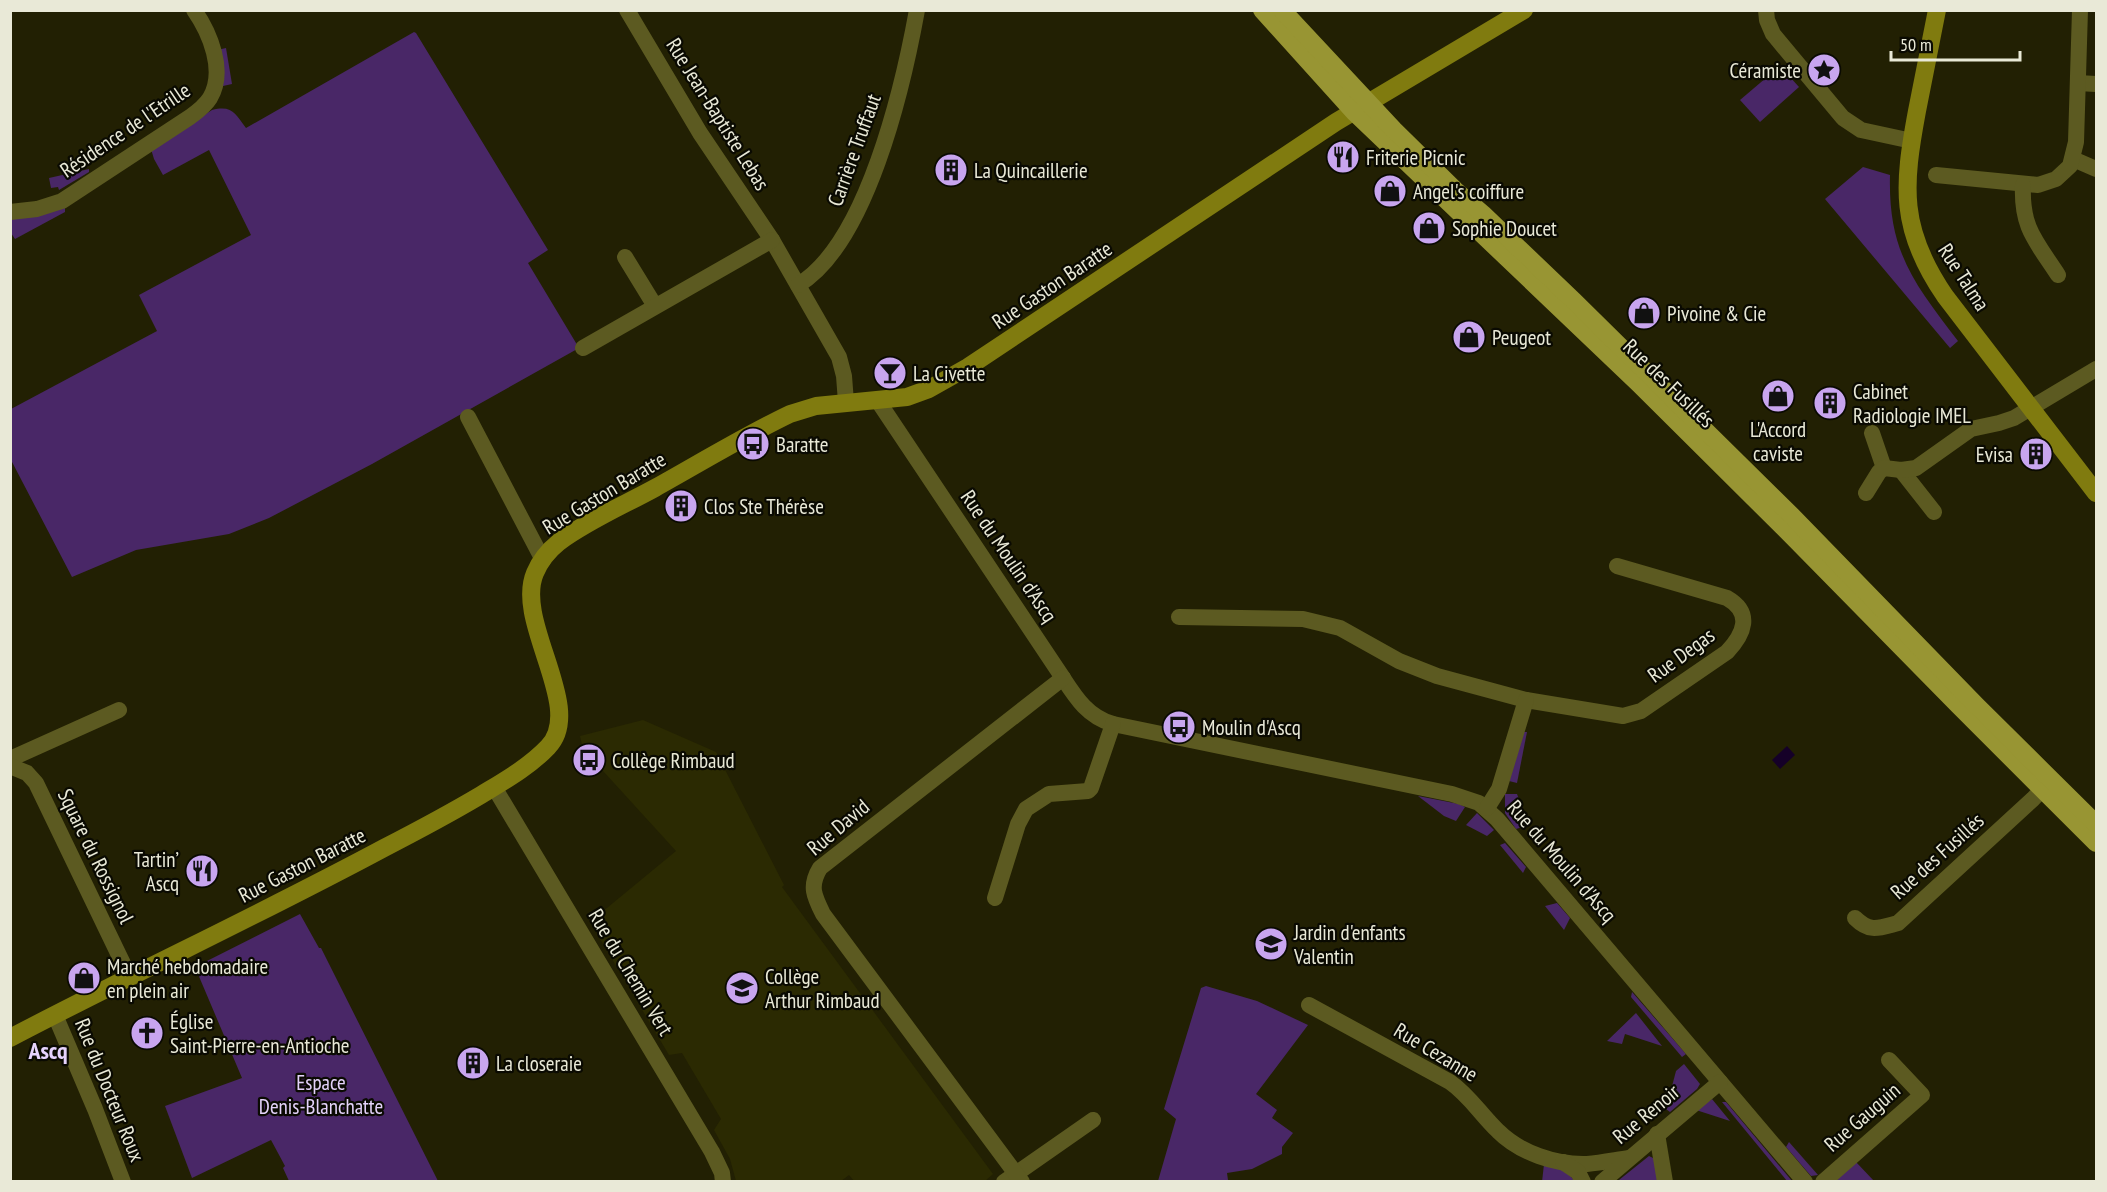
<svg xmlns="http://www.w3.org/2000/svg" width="2107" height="1192" font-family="'PT Sans Narrow',sans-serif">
	<rect width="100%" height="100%" fill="#222003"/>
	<!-- built -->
	<polygon fill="#2b2a02" points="643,720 716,752 784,885 782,887 993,1174 984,1182 855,1182 849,1175 841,1181 736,1181 730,1159 714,1130 721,1119 682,1053 669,1055 590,922 676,851 583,749 580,736"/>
	<!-- green -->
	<g fill="#492767">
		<path d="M414,32L416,33L548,250L528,263L579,348L372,464L269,518L229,534L136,550L72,577L11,460V409L157,331L139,295L251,235L209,150L163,175L154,159L151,149L212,110C233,105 235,114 246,128Z"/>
		<polygon points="226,48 232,84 223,86 217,50"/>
		<polygon points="1780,66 1799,87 1760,122 1740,100"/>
		<path d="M1863,167L1890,175C1888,252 1914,283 1958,341L1950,348L1825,199Z"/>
		<polygon points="89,169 89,172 59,190 58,187 51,188 49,178"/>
		<polygon points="65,205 65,212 15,239 11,233 11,219"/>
		<polygon points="1524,732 1527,732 1517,783 1509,781"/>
		<polygon points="1505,794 1517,794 1529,825 1516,829 1505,813"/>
		<polygon points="1418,796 1459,804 1465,807 1456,821 1444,816"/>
		<polygon points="1477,813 1494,830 1487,836 1466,825"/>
		<polygon points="1505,843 1526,867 1523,873 1500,845"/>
		<polygon points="1557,903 1570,918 1564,930 1545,906"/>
		<polygon points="300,914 319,948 321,948 438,1181 289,1181 283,1168 285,1166 271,1140 192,1178 165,1106 242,1078 195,967"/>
		<polygon points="1206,986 1257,1001 1308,1025 1256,1094 1277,1110 1272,1118 1293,1133 1282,1147 1282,1154 1252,1169 1227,1173 1228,1180 1216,1182 1158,1181 1176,1119 1164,1109 1201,988"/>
		<polygon points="1632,992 1686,1054 1682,1057 1631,997"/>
		<polygon points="1636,1013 1662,1046 1625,1034 1622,1044 1607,1041"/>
		<polygon points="1684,1064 1700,1084 1697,1089 1670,1112 1666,1109 1676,1071"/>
		<polygon points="1712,1099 1730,1121 1696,1110"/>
		<polygon points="1722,1102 1726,1102 1792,1181 1787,1181"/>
		<polygon points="1789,1142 1818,1175 1811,1176 1786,1147"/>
		<polygon points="1649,1156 1655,1159 1659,1181 1619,1180"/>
		<polygon points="1856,1162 1874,1181 1834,1182"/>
		<polygon points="1544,1164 1564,1169 1576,1182 1542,1182"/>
	</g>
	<!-- water -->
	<polygon fill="#150028" points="1787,746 1795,755 1780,769 1772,760"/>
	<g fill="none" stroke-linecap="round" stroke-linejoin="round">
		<!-- street -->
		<g stroke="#5c5a21" stroke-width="16">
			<polyline points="627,10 700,133 772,240 839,357 844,376 846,402"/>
			<polyline points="1766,10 1767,20 1773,34 1843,118 1861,130 1912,141"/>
			<polyline points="2078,83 2096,84"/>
			<polyline points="2073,159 2096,169"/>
			<polyline points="1936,175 2038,185 2056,179 2070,166 2076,142 2080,10"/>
			<path d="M2023,185C2021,228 2036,241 2058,275"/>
			<path d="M10,212L37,209L62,201L190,117C197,112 205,106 210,98C226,71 210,33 194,10"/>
			<polyline points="625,257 655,306"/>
			<path d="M798,285C867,244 903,87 917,10"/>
			<polyline points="583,348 772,240"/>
			<path d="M878,401L1063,678C1076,698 1088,717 1113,724L1452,794L1479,803L1497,819L1805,1182"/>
			<polyline points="468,417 543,560"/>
			<polyline points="1872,433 1884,468"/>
			<polyline points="1901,470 1934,512"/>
			<polyline points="1866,493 1879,472 1884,468 1901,470 1916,468 1971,429 1999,423 2014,418 2096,369"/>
			<path d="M1179,617L1303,619L1340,628L1399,661L1437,676L1526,700L1623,716L1641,711L1727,652C1744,634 1753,613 1727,598L1617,566"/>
			<polyline points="10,759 119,710"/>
			<polyline points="10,766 27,773 36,783 129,976"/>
			<polyline points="494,787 712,1152 722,1173 723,1182"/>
			<polyline points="1487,808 1499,789 1526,700"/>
			<polyline points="995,898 1018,824 1026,809 1049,794 1088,791 1091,788 1113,724"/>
			<path d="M1855,918C1870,933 1879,928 1898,923L2033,799L2051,780"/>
			<path d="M1309,1005L1450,1082C1470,1096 1481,1115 1498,1131C1520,1153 1556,1165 1587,1164C1601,1163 1615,1160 1629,1158"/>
			<polyline points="55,1015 95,1109 123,1182"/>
			<polyline points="1657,1134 1665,1182"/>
			<polyline points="1563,1162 1578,1172 1583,1182"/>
			<polyline points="1004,1182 1093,1120"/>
			<path d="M1022,1182L823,914C814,896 809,886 820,868L1063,678"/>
			<polyline points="1602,1182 1720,1082"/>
			<polyline points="1823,1182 1922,1095 1889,1060"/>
		</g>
		<!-- secondary -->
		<g stroke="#807b0f" stroke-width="18">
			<path d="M1937,10C1930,44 1924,77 1917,111C1903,186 1899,229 1945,296L2096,493"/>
			<path d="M10,1038C134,973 261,914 384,848C417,831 449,814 481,795C504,781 529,767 548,747C586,708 514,622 535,573C540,561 549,550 559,542C587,521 624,505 655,488C700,463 744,436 790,414L816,406L907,397L929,389L968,367L1336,122L1524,10"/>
		</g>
		<!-- primary -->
		<g stroke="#989533" stroke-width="18">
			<polyline points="1262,10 1354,112 1639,384 1795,539 1958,705 2096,843"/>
			<polyline points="1282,10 1394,130 1455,190 1483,214 1574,301 1792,516 1977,706 2096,824"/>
		</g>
	</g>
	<!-- icons -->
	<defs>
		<symbol id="sight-disc" viewBox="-11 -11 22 22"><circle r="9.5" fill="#c8a5ef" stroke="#0a0a02"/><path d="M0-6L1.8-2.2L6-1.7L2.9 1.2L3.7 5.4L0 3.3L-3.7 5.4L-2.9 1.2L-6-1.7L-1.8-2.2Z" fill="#111"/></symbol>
		<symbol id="restaurant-disc" viewBox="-11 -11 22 22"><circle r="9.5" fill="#c8a5ef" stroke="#0a0a02"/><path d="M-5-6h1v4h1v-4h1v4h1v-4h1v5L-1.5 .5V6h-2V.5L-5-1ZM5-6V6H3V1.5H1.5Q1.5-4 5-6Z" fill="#111"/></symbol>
		<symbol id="building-disc" viewBox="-11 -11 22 22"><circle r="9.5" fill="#c8a5ef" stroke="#0a0a02"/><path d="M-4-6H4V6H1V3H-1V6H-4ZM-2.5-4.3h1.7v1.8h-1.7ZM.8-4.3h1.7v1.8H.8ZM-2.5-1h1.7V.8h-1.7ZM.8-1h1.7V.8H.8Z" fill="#111"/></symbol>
		<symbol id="shop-disc" viewBox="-11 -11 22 22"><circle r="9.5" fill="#c8a5ef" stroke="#0a0a02"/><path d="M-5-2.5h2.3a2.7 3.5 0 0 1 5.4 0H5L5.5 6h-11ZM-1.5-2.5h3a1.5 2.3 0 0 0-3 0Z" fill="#111"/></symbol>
		<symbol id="bar-disc" viewBox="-11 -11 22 22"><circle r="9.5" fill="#c8a5ef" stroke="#0a0a02"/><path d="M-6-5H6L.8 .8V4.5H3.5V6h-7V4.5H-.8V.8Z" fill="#111"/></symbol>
		<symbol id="bus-disc" viewBox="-11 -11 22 22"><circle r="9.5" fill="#c8a5ef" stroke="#0a0a02"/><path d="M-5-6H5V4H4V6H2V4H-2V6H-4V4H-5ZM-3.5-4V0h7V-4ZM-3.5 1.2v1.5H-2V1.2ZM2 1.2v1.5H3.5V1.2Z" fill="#111"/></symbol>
		<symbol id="school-disc" viewBox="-11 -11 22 22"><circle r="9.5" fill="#c8a5ef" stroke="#0a0a02"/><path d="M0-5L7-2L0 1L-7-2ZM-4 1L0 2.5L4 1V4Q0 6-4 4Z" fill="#111"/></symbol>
		<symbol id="church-disc" viewBox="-11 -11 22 22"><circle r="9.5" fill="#c8a5ef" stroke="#0a0a02"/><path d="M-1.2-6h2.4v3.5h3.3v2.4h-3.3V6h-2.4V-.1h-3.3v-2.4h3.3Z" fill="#111"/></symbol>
	</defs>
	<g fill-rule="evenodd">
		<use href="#sight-disc" x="1805" y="51" width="38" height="38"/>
		<use href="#restaurant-disc" x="1324" y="138" width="38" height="38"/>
		<use href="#building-disc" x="932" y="151" width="38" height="38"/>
		<use href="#shop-disc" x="1371" y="172" width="38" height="38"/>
		<use href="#shop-disc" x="1410" y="209" width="38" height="38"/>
		<use href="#shop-disc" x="1625" y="294" width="38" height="38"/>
		<use href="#shop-disc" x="1450" y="318" width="38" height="38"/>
		<use href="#bar-disc" x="871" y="354" width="38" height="38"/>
		<use href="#shop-disc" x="1759" y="377" width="38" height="38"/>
		<use href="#building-disc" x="1811" y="384" width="38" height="38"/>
		<use href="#bus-disc" x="734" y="425" width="38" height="38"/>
		<use href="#building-disc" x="2017" y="435" width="38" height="38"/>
		<use href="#building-disc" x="662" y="487" width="38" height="38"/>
		<use href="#bus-disc" x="1160" y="708" width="38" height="38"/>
		<use href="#bus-disc" x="570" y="741" width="38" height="38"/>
		<use href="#restaurant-disc" x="183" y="852" width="38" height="38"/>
		<use href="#school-disc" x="1252" y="925" width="38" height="38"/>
		<use href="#shop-disc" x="65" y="959" width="38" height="38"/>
		<use href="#school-disc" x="723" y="969" width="38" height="38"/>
		<use href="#church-disc" x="128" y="1014" width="38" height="38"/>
		<use href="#building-disc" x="454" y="1044" width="38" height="38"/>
	</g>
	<g text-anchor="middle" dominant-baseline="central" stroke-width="4.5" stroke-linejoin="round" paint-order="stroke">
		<!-- poi labels -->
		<g font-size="21" fill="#e9e9d7" stroke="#0a0a02" text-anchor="start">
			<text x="1801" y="70" text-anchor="end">Céramiste</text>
			<text x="1366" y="157">Friterie Picnic</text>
			<text x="974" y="170">La Quincaillerie</text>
			<text x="1413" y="191">Angel's coiffure</text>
			<text x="1452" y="228">Sophie Doucet</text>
			<text x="1667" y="313">Pivoine &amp; Cie</text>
			<text x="1492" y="337">Peugeot</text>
			<text x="913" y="373">La Civette</text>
			<text x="1853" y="391">Cabinet<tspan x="1853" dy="24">Radiologie IMEL</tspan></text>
			<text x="1778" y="429" text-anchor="middle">L'Accord<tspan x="1778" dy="24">caviste</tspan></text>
			<text x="776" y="444">Baratte</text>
			<text x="2013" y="454" text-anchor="end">Evisa</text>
			<text x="704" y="506">Clos Ste Thérèse</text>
			<text x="1202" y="727">Moulin d'Ascq</text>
			<text x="612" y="760">Collège Rimbaud</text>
			<text x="179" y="859" text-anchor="end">Tartin’<tspan x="179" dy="24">Ascq</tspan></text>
			<text x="1294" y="932">Jardin d'enfants<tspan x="1294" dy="24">Valentin</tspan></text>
			<text x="107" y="966">Marché hebdomadaire<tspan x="107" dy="24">en plein air</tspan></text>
			<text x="765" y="976">Collège<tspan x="765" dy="24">Arthur Rimbaud</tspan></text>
			<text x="170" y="1021">Église<tspan x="170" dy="24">Saint-Pierre-en-Antioche</tspan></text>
			<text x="496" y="1063">La closeraie</text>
		</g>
		<!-- street labels -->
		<g font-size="21" fill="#e9e9d7" stroke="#0a0a02">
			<text transform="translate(718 114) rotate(58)">Rue Jean-Baptiste Lebas</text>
			<text transform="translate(125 130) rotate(-34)">Résidence de l'Etrille</text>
			<text transform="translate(854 150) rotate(-70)">Carrière Truffaut</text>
			<text transform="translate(1964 277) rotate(57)">Rue Talma</text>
			<text transform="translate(1052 285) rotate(-34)">Rue Gaston Baratte</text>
			<text transform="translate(1669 383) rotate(44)">Rue des Fusillés</text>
			<text transform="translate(604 493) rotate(-31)">Rue Gaston Baratte</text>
			<text transform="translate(1009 556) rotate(56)">Rue du Moulin d'Ascq</text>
			<text transform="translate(1681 655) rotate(-36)">Rue Degas</text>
			<text transform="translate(838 827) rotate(-40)">Rue David</text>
			<text transform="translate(96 856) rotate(64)">Square du Rossignol</text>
			<text transform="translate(1937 856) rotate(-42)">Rue des Fusillés</text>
			<text transform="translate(1562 861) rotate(49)">Rue du Moulin d'Ascq</text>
			<text transform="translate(302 865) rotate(-27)">Rue Gaston Baratte</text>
			<text transform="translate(631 972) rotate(59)">Rue du Chemin Vert</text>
			<text transform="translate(1436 1052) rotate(31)">Rue Cezanne</text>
			<text transform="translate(110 1090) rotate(68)">Rue du Docteur Roux</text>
			<text transform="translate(1646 1114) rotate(-40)">Rue Renoir</text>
			<text transform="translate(1862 1117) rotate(-41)">Rue Gauguin</text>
		</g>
		<!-- park labels -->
		<g font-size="21" fill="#e4d2fa" stroke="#0a0a02">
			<text x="321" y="1082">Espace<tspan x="321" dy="24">Denis-Blanchatte</tspan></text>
		</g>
		<!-- quarter labels -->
		<g font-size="24" font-weight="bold" fill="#e6d3fd" stroke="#0a0a02">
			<text x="48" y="1050">Ascq</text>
		</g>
	</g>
	<!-- border -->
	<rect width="2107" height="1192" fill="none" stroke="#e9e9d7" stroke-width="24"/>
	<!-- scale -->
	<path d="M1891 51v9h129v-9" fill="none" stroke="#e9e9d7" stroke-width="3"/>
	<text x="1900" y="51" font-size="18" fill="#e9e9d7" stroke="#0a0a02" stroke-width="4.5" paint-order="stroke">50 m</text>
</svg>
